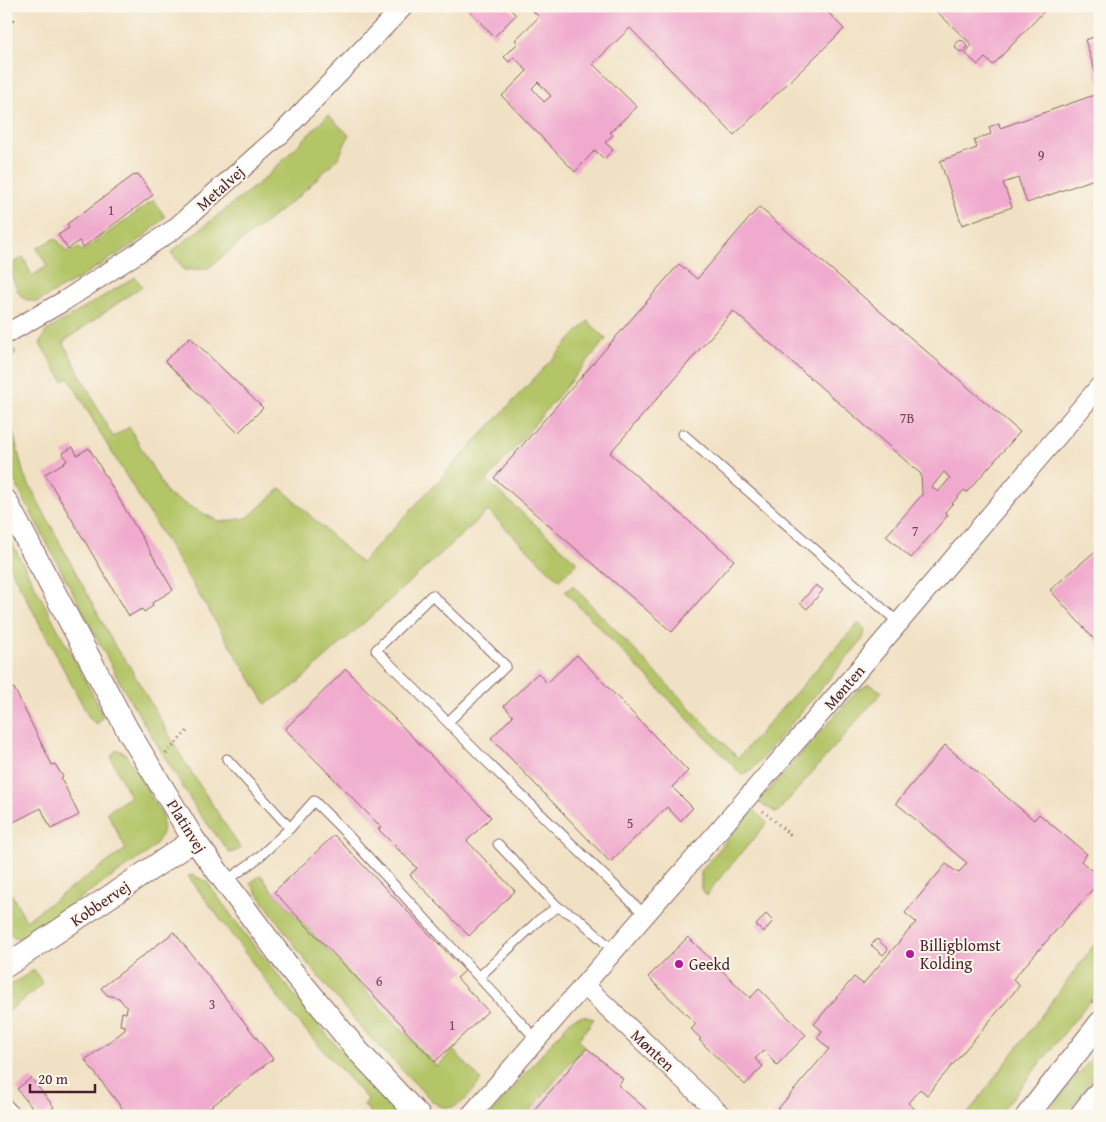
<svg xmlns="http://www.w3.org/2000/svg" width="1106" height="1122" font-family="'Gentium Book Plus',serif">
	<rect width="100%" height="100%" fill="#fbf7ec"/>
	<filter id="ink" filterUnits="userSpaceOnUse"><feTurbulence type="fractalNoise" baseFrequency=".02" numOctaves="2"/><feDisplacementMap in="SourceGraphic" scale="10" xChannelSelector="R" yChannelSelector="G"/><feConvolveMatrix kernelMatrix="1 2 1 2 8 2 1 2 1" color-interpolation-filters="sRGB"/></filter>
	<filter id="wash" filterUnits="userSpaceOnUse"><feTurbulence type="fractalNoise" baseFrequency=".0096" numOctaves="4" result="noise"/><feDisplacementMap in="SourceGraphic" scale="20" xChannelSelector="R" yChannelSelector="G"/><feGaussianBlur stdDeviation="1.12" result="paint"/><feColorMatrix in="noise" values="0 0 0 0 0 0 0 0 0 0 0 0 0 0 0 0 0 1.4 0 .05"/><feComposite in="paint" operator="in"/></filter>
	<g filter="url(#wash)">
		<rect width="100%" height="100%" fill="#f1e1c4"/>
		<!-- green -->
		<g fill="#b4c568" stroke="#7f724a">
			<polygon points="328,115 349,135 339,157 300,195 207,269 184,270 171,252 264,179"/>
			<polygon points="154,200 165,217 143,238 76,280 37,302 24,299 18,292 8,266 23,257 32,276 47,266 37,248 56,238 67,252 78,247 82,251"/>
			<polygon points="135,277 142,286 63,342 113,437 129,427 168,495 220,522 247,518 281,488 361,563 588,321 606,339 487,481 578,563 559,580 488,511 293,687 266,704 106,443 69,378 63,381 40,344 46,331"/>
			<polygon points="12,347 16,352 6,367 6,349"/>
			<polygon points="6,405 24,475 117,650 127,662 184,761 241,849 230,853 198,812 124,690 6,465"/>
			<polygon points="6,532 101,710 102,720 97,724 90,719 6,560"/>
			<polygon points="573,586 738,758 836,647 859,623 865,630 863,639 751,771 741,774 565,592"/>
			<polygon points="869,684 882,692 777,813 758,802 857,691"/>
			<path d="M118,750L125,753L162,815C165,833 160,841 147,853L20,939L12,936L6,924V892L12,895L26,920L126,849L107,812L130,797L111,758L114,752Z"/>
			<polygon points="753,809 767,823 714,885 707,896 701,888 701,871"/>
			<polygon points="193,875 207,882 247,937 332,1041 401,1116 373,1116 364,1105 368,1100 289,1012 188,876"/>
			<path d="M261,875L270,888L437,1067L453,1050L481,1080C472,1092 460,1111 443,1107C439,1106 435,1103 432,1101L363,1030L308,964L250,883Z"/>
			<polygon points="1100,937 1100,988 998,1116 966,1116"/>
			<polygon points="34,970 40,979 42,985 6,1013 6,988"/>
			<polygon points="583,1016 594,1019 578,1040 584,1046 526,1116 489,1116 572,1019"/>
			<polygon points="1100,1048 1100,1070 1064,1116 1044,1116"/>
		</g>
		<g id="blocks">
			<!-- building -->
			<g fill="#f0aace" fill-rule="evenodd">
				<polygon points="465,6 507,6 516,15 494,37"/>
				<path d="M535,6H822L844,29L734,135L630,28L593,64L637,107L610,132L613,135L605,142L613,150L604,159L595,150L575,172L502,96L527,71L514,57L509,62L504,57L518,43L515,40L539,17L531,9ZM538,82L551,96L544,102L532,88Z"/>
				<polygon points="941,6 1049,6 993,65 985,58 978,65 965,53 972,45 936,11"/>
				<polygon points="6,13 14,20 6,27"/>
				<polygon points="1100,35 1100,83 1099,83 1085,40"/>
				<circle cx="961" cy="46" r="5.5"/>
				<polygon points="1100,93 1100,177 1027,203 1018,178 1003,183 1012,207 962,225 940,161 977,148 974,140 991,134 989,127 999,123 1000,128"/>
				<polygon points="138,174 153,195 83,247 79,241 68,249 58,235 69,228 67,224 134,175 135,176"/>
				<path d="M759,207L1020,432L967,492L964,490L945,512L948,515L911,558L886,536L922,495L921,474L733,311L610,453L734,560L672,632L494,478L679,264L697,279ZM944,472L950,478L938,492L932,487Z"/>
				<polygon points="190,337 263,408 238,433 165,361"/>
				<polygon points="73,447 77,455 89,448 173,590 152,603 153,606 144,612 142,609 129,616 45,474 67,461 63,453"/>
				<polygon points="1100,547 1100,646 1050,590"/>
				<polygon points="816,585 823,590 807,609 800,603"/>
				<polygon points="577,655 688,771 672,787 693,808 680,821 667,807 610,862 491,738 513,716 504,706 538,673 547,683"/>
				<polygon points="346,669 491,817 467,841 515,891 469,936 410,875 417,868 378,829 381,827 285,729"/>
				<polygon points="14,688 52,765 55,764 63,777 61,778 79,815 51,829 41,808 6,826 6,692"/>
				<polygon points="945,745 1034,820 1039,814 1087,854 1081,861 1100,878 1100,881 1013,979 1020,985 927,1095 920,1089 908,1103 923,1116 772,1116 829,1049 817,1038 822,1031 814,1024 854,977 863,984 916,922 905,913 946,864 958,873 967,863 896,803"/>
				<polygon points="334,835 465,971 457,978 488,1011 435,1062 404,1029 405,1028 274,892"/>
				<polygon points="766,914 773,921 764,932 756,925"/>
				<polygon points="174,932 273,1059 208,1109 213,1116 128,1116 85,1060 125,1030 125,1026 120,1025 122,1012 126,1013 127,1008 119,998 107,995 101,988"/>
				<polygon points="688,937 750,998 759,989 806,1035 777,1065 763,1051 755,1059 763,1066 745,1085 699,1040 701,1039 691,1029 696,1024 648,977"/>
				<polygon points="877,939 888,949 883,955 871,945"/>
				<polygon points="587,1048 623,1079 618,1085 654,1116 529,1116"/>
				<polygon points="31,1078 54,1107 43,1116 39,1116 17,1089"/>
			</g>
		</g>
	</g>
	<g filter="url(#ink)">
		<use href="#blocks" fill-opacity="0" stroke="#846361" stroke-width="1"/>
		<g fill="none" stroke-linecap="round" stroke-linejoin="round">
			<defs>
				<g id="service">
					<polyline points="683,434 899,623"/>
					<polyline points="448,722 506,666 432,595 376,650 483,758 645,915"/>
					<polyline points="290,828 314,801 346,833 537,1040"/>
					<polyline points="498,844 558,907"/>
					<polyline points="225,882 258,858 290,828 227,759"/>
					<polyline points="479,977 540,919 558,907 578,918 614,951"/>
					<polyline points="6,1103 18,1116"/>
				</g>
				<g id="minor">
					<polyline points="6,334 64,301 173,230 281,134 404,6"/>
					<polyline points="584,985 722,1116"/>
					<polyline points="470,1116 868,659 1100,386"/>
				</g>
				<g id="tertiary">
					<polyline points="6,501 127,729 194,840 291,970 359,1052 419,1116"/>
					<polyline points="6,966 194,840"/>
					<polyline points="1027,1116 1100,1023"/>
					<polyline points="1080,1116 1100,1091"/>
				</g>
			</defs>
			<!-- service casing -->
			<use href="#service" stroke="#846361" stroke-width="11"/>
			<!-- minor casing -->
			<use href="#minor" stroke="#846361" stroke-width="21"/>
			<!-- tertiary casing -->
			<use href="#tertiary" stroke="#846361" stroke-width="24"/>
			<!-- path -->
			<g stroke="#846361" stroke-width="3" stroke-dasharray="1 4" stroke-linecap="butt">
				<polyline points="166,754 189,729"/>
				<polyline points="763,811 793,837"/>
				<polyline points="1092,1002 1100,994"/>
			</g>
			<!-- service -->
			<use href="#service" stroke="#fff" stroke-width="9"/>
			<!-- minor -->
			<use href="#minor" stroke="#fff" stroke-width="19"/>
			<!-- tertiary -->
			<use href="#tertiary" stroke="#fff" stroke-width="22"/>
		</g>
	</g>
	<!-- markers -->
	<g fill="#b5179e" stroke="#fbf7ec" stroke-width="2">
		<circle cx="910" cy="954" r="5"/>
		<circle cx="679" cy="964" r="5"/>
	</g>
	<g text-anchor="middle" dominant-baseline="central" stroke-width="4" stroke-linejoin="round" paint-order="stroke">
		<!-- number labels -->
		<g font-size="14" fill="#744254">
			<text x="1041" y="155">9</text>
			<text x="111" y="210">1</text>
			<text x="907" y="418">7B</text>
			<text x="915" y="531">7</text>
			<text x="630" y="823">5</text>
			<text x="379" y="981">6</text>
			<text x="212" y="1004">3</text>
			<text x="452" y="1025">1</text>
		</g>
		<!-- street labels -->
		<g font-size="16" fill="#4a1f2b" stroke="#fbf7ec">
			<text transform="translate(220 188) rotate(-42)">Metalvej</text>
			<text transform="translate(844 687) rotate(-49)">Mønten</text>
			<text transform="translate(187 826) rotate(58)">Platinvej</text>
			<text transform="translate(100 903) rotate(-34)">Kobbervej</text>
			<text transform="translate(653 1050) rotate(43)">Mønten</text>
		</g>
		<!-- poi labels -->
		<g font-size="16" fill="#4a1f2b" stroke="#fbf7ec" text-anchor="start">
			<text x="920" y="945">Billigblomst<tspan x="920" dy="18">Kolding</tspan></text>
			<text x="689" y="964">Geekd</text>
		</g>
	</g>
	<!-- margin -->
	<rect width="1106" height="1122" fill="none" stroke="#fbf7ec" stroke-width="25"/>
	<!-- scale -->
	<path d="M30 1084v8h65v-8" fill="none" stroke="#4a1f2b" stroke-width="2.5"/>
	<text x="38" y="1084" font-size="15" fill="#4a1f2b" stroke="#fbf7ec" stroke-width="4" paint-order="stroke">20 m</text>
</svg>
